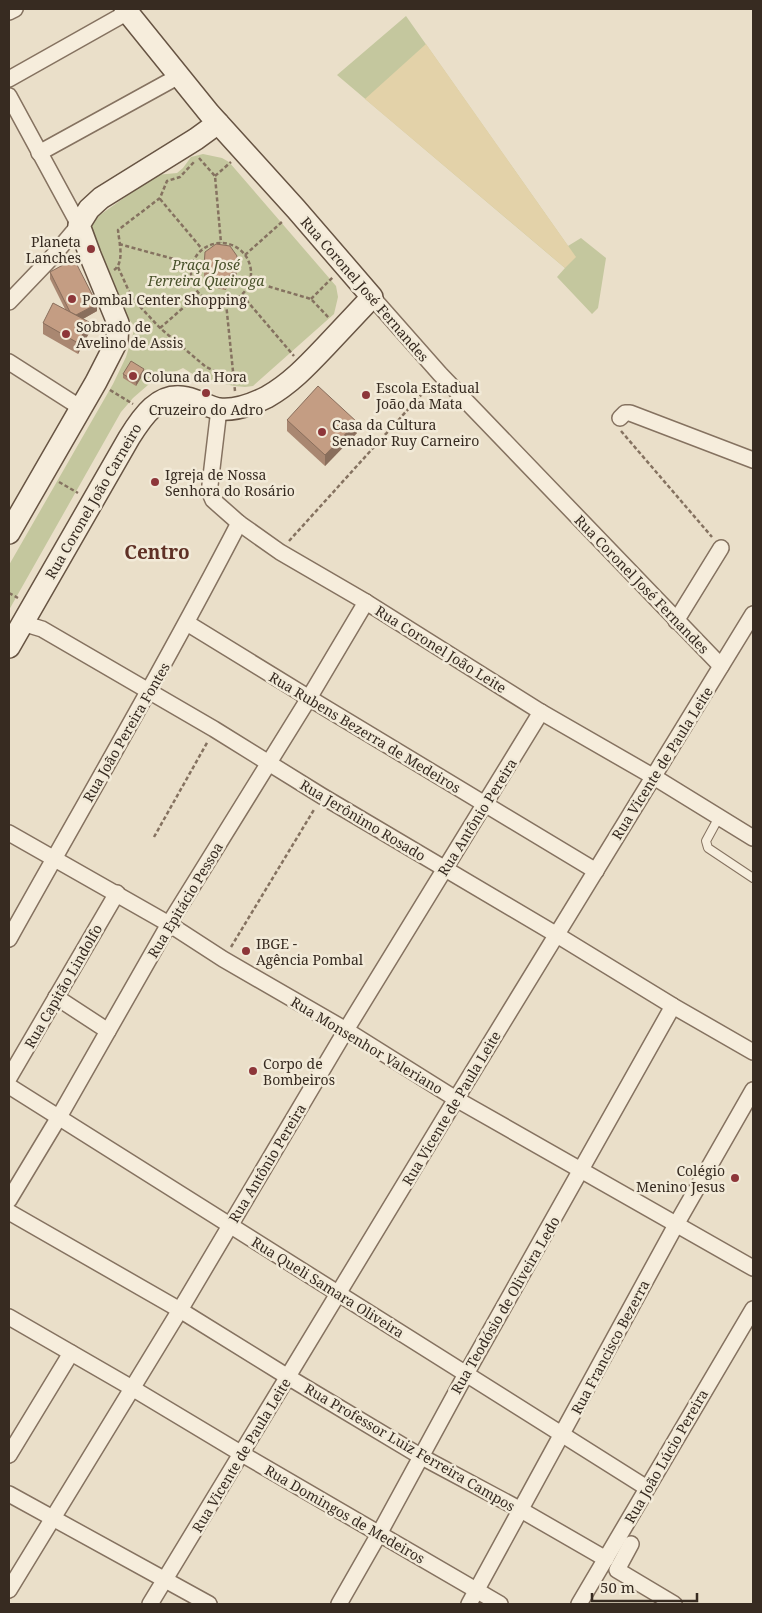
<svg xmlns="http://www.w3.org/2000/svg" width="762" height="1613" font-family="'Noto Serif',serif">
	<rect width="100%" height="100%" fill="#eadfc9"/>
	<!-- green -->
	<g fill="#c4c79e">
		<polygon points="406,16 568,246 581,238 606,258 598,308 592,314 557,277 565,268 337,75"/>
		<polygon points="203,154 222,158 229,162 336,286 338,297 334,314 253,386 245,387 234,386 199,378 183,368 148,385 133,398 121,412 9,610 9,565 113,384 126,357 135,327 128,318 88,243 86,238 93,221 100,215 156,175 177,173 183,168 191,157"/>
	</g>
	<!-- sand -->
	<polygon fill="#e3d2a9" points="426,44 576,257 565,268 365,99"/>
	<g fill="none" stroke-linecap="round" stroke-linejoin="round">
		<defs>
			<polyline id="lane" points="719,817 706,841 708,848 753,878"/>
			<g id="street">
				<polyline points="9,12 15,9"/>
				<polyline points="9,79 128,12"/>
				<polyline points="9,96 79,225 53,256 9,302"/>
				<polyline points="39,153 179,76"/>
				<polyline points="372,297 440,374 721,666"/>
				<polyline points="9,362 81,408"/>
				<polyline points="219,409 210,485 210,493 213,500 239,523 280,552 366,602 541,712 654,777 753,838"/>
				<polyline points="620,418 625,413 630,413 753,460"/>
				<polyline points="676,621 721,548"/>
				<polyline points="22,623 42,629 214,729 322,796 557,935 673,1006 753,1052"/>
				<polyline points="187,623 309,698 596,871"/>
				<polyline points="9,833 169,924 223,959 346,1030 456,1099 753,1268"/>
				<path d="M9,939C86,801 166,664 239,523"/>
				<polyline points="56,997 108,1031"/>
				<polyline points="9,1078 117,893"/>
				<polyline points="9,1086 647,1488"/>
				<polyline points="9,1200 59,1117 169,924 309,698 366,602"/>
				<polyline points="9,1212 180,1310 288,1377 420,1456 521,1510 606,1559"/>
				<polyline points="9,1317 132,1388 242,1454 500,1604"/>
				<polyline points="9,1455 71,1353"/>
				<polyline points="9,1494 209,1604"/>
				<polyline points="631,1544 617,1570 674,1604"/>
				<polyline points="9,1590 180,1310 346,1030 541,712"/>
				<polyline points="150,1604 456,1099 753,614"/>
				<polyline points="339,1604 379,1534 466,1374 673,1006"/>
				<polyline points="469,1604 677,1223 753,1090"/>
				<polyline points="579,1604 753,1309"/>
			</g>
			<g id="secondary">
				<polyline points="9,533 96,382 117,341 118,323 90,255 79,225 89,209 101,198 196,139 218,123"/>
				<path d="M9,647L129,438C142,417 159,391 187,398C198,400 208,407 219,409C235,411 253,404 267,397C290,384 307,366 325,347C340,331 356,314 372,297L296,209L209,113L125,9"/>
			</g>
		</defs>
		<!-- lane casing -->
		<use href="#lane" stroke="#857260" stroke-width="10"/>
		<!-- street casing -->
		<use href="#street" stroke="#857260" stroke-width="18"/>
		<!-- secondary casing -->
		<use href="#secondary" stroke="#675443" stroke-width="24"/>
		<!-- path -->
		<g stroke="#857260" stroke-width="2.5" stroke-dasharray="4 2.5" stroke-linecap="butt">
			<polyline points="199,158 215,176 221,243"/>
			<polyline points="215,176 231,162"/>
			<polyline points="160,199 202,249"/>
			<circle cx="221" cy="273" r="30"/>
			<polyline points="119,244 192,264"/>
			<polyline points="245,255 283,221"/>
			<polyline points="118,267 132,298 160,328 206,367 234,380"/>
			<path d="M114,270C125,262 119,242 118,230L160,198L167,181L180,177L194,162"/>
			<polyline points="250,281 311,299 329,318"/>
			<polyline points="242,295 294,356"/>
			<polyline points="311,299 333,277"/>
			<polyline points="226,303 235,391"/>
			<polyline points="160,328 199,294"/>
			<polyline points="110,390 133,404"/>
			<polyline points="621,431 712,537"/>
			<polyline points="59,482 78,493"/>
			<polyline points="289,541 431,384"/>
			<polyline points="9,593 18,598"/>
			<polyline points="154,837 208,741"/>
			<polyline points="231,947 315,808"/>
		</g>
		<!-- lane -->
		<use href="#lane" stroke="#f6eddc" stroke-width="8"/>
		<!-- street -->
		<use href="#street" stroke="#f6eddc" stroke-width="15"/>
		<!-- secondary -->
		<use href="#secondary" stroke="#f6eddc" stroke-width="21"/>
	</g>
	<!-- wall -->
	<g fill="#a98771">
		<polygon points="204,266 237,267 236,282 225,290 212,287 204,277"/>
		<polygon points="50,272 97,311 83,319 89,333 78,354 43,334 43,323 65,309 50,279"/>
		<polygon points="144,373 136,386 123,378 123,374"/>
		<polygon points="287,420 357,433 325,466 287,431"/>
	</g>
	<!-- shaded-wall -->
	<g fill="#896e5c">
		<polygon points="237,256 236,282 225,290 225,279"/>
		<polygon points="97,304 97,311 72,325 72,317"/>
		<polygon points="89,322 89,333 78,354 78,343"/>
		<polygon points="144,369 144,373 136,386 136,382"/>
		<polygon points="357,422 357,433 325,466 325,455"/>
	</g>
	<!-- building -->
	<g fill="#c49d83" stroke="#896e5c">
		<polygon points="216,244 230,246 237,256 236,270 225,279 212,276 204,266 205,252"/>
		<polygon points="74,259 97,304 76,315 70,312 50,272"/>
		<polygon points="53,303 89,322 78,343 43,323"/>
		<polygon points="131,361 144,369 136,382 123,374"/>
		<polygon points="318,386 357,422 325,455 287,420"/>
	</g>
	<!-- markers -->
	<g fill="#8d3639" stroke="#f2ead8" stroke-width="2">
		<circle cx="91" cy="249" r="5"/>
		<circle cx="72" cy="299" r="5"/>
		<circle cx="66" cy="334" r="5"/>
		<circle cx="133" cy="376" r="5"/>
		<circle cx="206" cy="393" r="5"/>
		<circle cx="366" cy="395" r="5"/>
		<circle cx="322" cy="432" r="5"/>
		<circle cx="155" cy="482" r="5"/>
		<circle cx="246" cy="951" r="5"/>
		<circle cx="253" cy="1071" r="5"/>
		<circle cx="735" cy="1178" r="5"/>
	</g>
	<g text-anchor="middle" dominant-baseline="central" stroke-width="5" stroke-linejoin="round" paint-order="stroke">
		<!-- poi labels -->
		<g font-size="14" fill="#372b21" stroke="#f2ead8" text-anchor="start">
			<text x="81" y="241" text-anchor="end">Planeta<tspan x="81" dy="16">Lanches</tspan></text>
			<text x="82" y="299">Pombal Center Shopping</text>
			<text x="76" y="326">Sobrado de<tspan x="76" dy="16">Avelino de Assis</tspan></text>
			<text x="143" y="376">Coluna da Hora</text>
			<text x="376" y="387">Escola Estadual<tspan x="376" dy="16">João da Mata</tspan></text>
			<text x="206" y="409" text-anchor="middle">Cruzeiro do Adro</text>
			<text x="332" y="424">Casa da Cultura<tspan x="332" dy="16">Senador Ruy Carneiro</tspan></text>
			<text x="165" y="474">Igreja de Nossa<tspan x="165" dy="16">Senhora do Rosário</tspan></text>
			<text x="256" y="943">IBGE -<tspan x="256" dy="16">Agência Pombal</tspan></text>
			<text x="263" y="1063">Corpo de<tspan x="263" dy="16">Bombeiros</tspan></text>
			<text x="725" y="1170" text-anchor="end">Colégio<tspan x="725" dy="16">Menino Jesus</tspan></text>
		</g>
		<!-- park labels -->
		<g font-size="14" font-style="italic" fill="#48512a" stroke="#f2ead8">
			<text x="206" y="264">Praça José<tspan x="206" dy="16">Ferreira Queiroga</tspan></text>
		</g>
		<!-- street labels -->
		<g font-size="14" fill="#372b21" stroke="#f2ead8">
			<text transform="translate(365 289) rotate(49)">Rua Coronel José Fernandes</text>
			<text transform="translate(93 501) rotate(-60)">Rua Coronel João Carneiro</text>
			<text transform="translate(642 584) rotate(46)">Rua Coronel José Fernandes</text>
			<text transform="translate(441 649) rotate(32)">Rua Coronel João Leite</text>
			<text transform="translate(126 732) rotate(-60)">Rua João Pereira Fontes</text>
			<text transform="translate(365 732) rotate(31)">Rua Rubens Bezerra de Medeiros</text>
			<text transform="translate(662 763) rotate(-58)">Rua Vicente de Paula Leite</text>
			<text transform="translate(477 817) rotate(-58)">Rua Antônio Pereira</text>
			<text transform="translate(363 820) rotate(31)">Rua Jerônimo Rosado</text>
			<text transform="translate(185 900) rotate(-59)">Rua Epitácio Pessoa</text>
			<text transform="translate(63 986) rotate(-60)">Rua Capitão Lindolfo</text>
			<text transform="translate(367 1045) rotate(31)">Rua Monsenhor Valeriano</text>
			<text transform="translate(451 1108) rotate(-59)">Rua Vicente de Paula Leite</text>
			<text transform="translate(267 1163) rotate(-59)">Rua Antônio Pereira</text>
			<text transform="translate(328 1287) rotate(32)">Rua Queli Samara Oliveira</text>
			<text transform="translate(505 1305) rotate(-60)">Rua Teodósio de Oliveira Ledo</text>
			<text transform="translate(610 1347) rotate(-62)">Rua Francisco Bezerra</text>
			<text transform="translate(410 1447) rotate(30)">Rua Professor Luiz Ferreira Campos</text>
			<text transform="translate(241 1455) rotate(-59)">Rua Vicente de Paula Leite</text>
			<text transform="translate(666 1456) rotate(-60)">Rua João Lúcio Pereira</text>
			<text transform="translate(345 1514) rotate(30)">Rua Domingos de Medeiros</text>
		</g>
		<!-- district labels -->
		<g font-size="19" font-weight="bold" fill="#5f3025" stroke="#f2ead8">
			<text x="157" y="552">Centro</text>
		</g>
	</g>
	<!-- border -->
	<rect width="762" height="1613" fill="none" stroke="#372b21" stroke-width="20"/>
	<!-- scale -->
	<path d="M592 1593v8h105v-8" fill="none" stroke="#372b21" stroke-width="2.5"/>
	<text x="600" y="1593" font-size="15" fill="#372b21" stroke="#f2ead8" stroke-width="4" paint-order="stroke">50 m</text>
</svg>
